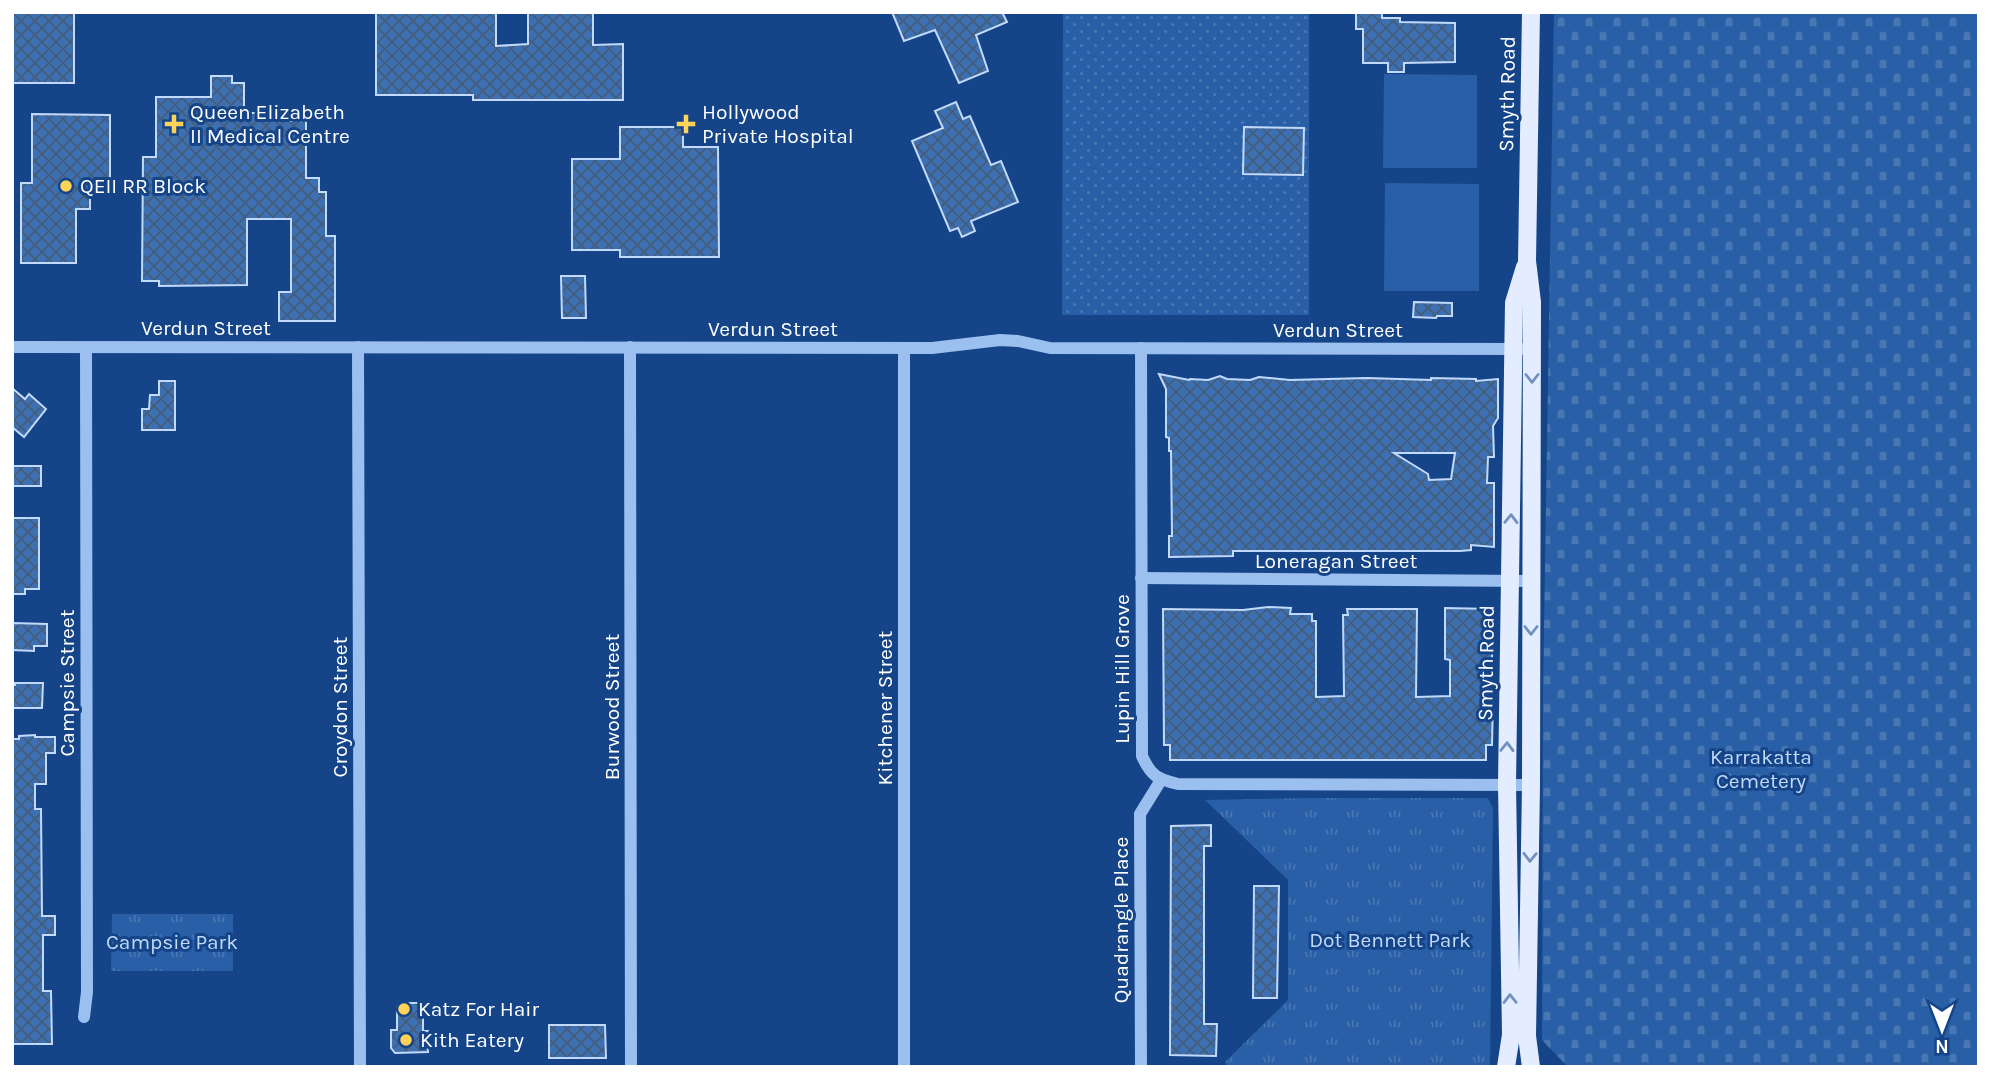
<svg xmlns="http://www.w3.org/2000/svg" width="1991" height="1079" font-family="Karla,sans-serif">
	<defs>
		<pattern id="grass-dots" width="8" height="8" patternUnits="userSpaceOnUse" patternTransform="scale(1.75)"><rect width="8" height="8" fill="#285fa6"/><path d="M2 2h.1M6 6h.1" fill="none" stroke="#4877b3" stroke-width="1.8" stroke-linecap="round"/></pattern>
		<pattern id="cemetery-stones" width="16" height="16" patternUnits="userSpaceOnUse" patternTransform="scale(1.75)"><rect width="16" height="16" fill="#285fa6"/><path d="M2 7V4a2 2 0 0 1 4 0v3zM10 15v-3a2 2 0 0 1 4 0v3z" fill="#4877b3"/></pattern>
		<pattern id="park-tufts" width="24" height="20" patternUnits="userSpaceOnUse" patternTransform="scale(1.75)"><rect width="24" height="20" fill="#285fa6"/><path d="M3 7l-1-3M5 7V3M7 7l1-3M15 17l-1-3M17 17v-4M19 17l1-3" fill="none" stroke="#4877b3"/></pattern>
		<pattern id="building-cross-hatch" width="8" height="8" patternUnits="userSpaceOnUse" patternTransform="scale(1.75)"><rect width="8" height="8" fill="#3d70b2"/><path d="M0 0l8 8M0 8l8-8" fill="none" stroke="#455c7a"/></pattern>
	</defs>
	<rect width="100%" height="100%" fill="#154588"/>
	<!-- grass -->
	<path fill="url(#grass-dots)" fill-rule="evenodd" d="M1063,12H1309V315H1062ZM1244,128L1304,129L1303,175L1243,174Z"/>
	<!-- cemetery -->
	<polygon fill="url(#cemetery-stones)" points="1554,12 1979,12 1979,1067 1568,1067 1542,1040 1543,690"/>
	<!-- park -->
	<g fill="url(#park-tufts)">
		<polygon points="1310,798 1488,798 1493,808 1490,1067 1228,1067 1225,1062 1288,1000 1288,880 1205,800"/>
		<polygon points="112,914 233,914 233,971 111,971"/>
	</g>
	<!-- garden -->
	<g fill="#285fa6">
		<polygon points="1384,74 1477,75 1477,168 1383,168"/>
		<polygon points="1385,183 1479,184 1479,291 1384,291"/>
	</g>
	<!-- building -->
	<g fill="url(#building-cross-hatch)" stroke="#c1dafb" stroke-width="2" fill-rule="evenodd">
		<rect x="12" y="12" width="62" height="71"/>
		<polygon points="376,12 496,12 496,46 528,44 528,12 593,12 593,45 623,44 623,100 473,100 473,95 376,95"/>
		<polygon points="892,12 1002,12 1007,22 976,35 988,71 959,83 935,30 904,41"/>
		<polygon points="1356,12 1382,12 1382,18 1400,18 1400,22 1455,23 1455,62 1404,63 1404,72 1388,72 1388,63 1363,63 1363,29 1356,29"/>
		<polygon points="211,76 232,76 232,83 244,83 244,113 288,113 288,121 306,121 306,178 319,178 319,192 326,192 326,236 335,236 335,321 279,321 279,292 291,292 291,219 247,219 247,285 159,286 159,281 142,281 143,157 156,157 156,97 211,97"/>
		<polygon points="956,102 963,119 970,116 991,165 1001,161 1018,202 971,221 975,231 962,237 958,228 950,231 912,141 943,128 935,111"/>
		<polygon points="32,114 110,115 110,189 90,189 90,209 76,209 76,263 21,263 21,183 32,183"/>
		<polygon points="620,127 683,127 683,147 718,147 719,257 620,257 620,250 572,250 572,159 620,159"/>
		<polygon points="1244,127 1304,128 1303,175 1243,174"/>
		<polygon points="561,276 585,276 586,318 562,318"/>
		<polygon points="1414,302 1452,303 1452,316 1437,316 1436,318 1413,317"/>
		<path d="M1159,374L1189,380L1190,379L1208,380L1220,376L1227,379L1250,380L1259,377L1290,380L1367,378L1431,380V378L1476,379V381L1498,379V418L1493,426L1494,457H1488L1487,483H1494V547L1471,545V550L1460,551H1233V556L1169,557V536H1172L1171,451H1169V438L1166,437V389ZM1394,453H1455L1451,479L1429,480L1428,474Z"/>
		<polygon points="159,381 175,381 175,430 142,430 142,409 149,409 150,395 159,395"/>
		<polygon points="12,388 25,399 29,394 46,409 24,437 12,427"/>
		<rect x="12" y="466" width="29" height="20"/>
		<polygon points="12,518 39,518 39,589 25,589 25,594 12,594"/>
		<polygon points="1268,607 1291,608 1290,614 1312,614 1312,621 1316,621 1316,697 1344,696 1343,615 1348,615 1347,609 1417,609 1416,697 1450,696 1450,660 1445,659 1445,608 1493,609 1492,660 1486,660 1485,697 1493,697 1492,745 1486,745 1486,760 1170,760 1170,745 1164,745 1163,609 1243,610"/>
		<polygon points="12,623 47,624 47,646 34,646 34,651 12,650"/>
		<polygon points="15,683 43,683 42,708 12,708 12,685 15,685"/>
		<polygon points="35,735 35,737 55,737 55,753 46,753 46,784 35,784 35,809 41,809 42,916 55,916 55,935 43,935 43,991 51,991 52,1044 12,1044 12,739 19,739 19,736"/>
		<polygon points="1211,825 1211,846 1204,846 1204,1024 1217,1024 1216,1056 1170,1055 1171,826"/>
		<polygon points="1254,886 1279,886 1277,998 1253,998"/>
		<polygon points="401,1003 423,1003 423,1031 428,1031 428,1052 395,1053 391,1048 391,1030 397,1030 397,1007"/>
		<polygon points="549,1025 605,1025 606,1058 549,1058"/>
	</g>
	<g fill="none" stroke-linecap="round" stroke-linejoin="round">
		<!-- minor -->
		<g stroke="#9bbfee" stroke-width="12">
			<polyline points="12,347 932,348 1000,340 1018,341 1050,348 1521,349"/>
			<polyline points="358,347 360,1067"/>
			<polyline points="630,347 631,1067"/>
			<path d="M1141,348L1142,756C1151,776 1157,779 1178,784L1531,785"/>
			<polyline points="1141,578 1531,581"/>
			<polyline points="84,1017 87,992 86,348"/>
			<polyline points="904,1067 904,348"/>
			<polyline points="1141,1067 1140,814 1161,780"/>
		</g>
		<!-- major -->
		<g stroke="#e3edff" stroke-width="18">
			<polyline points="1531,12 1527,261 1532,302 1531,785 1527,1036 1531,1067"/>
			<polyline points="1506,1067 1511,1035 1507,784 1514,303 1525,267"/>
		</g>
	</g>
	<!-- one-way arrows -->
	<defs><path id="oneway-chevron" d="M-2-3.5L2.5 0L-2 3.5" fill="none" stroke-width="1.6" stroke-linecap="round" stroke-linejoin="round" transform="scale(1.75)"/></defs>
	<g stroke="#7291be">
		<use href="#oneway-chevron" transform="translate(1532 378) rotate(90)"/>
		<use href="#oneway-chevron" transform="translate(1511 519) rotate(-89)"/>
		<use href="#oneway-chevron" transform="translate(1531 630) rotate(90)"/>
		<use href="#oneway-chevron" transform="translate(1507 747) rotate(-89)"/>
		<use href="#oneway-chevron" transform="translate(1530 857) rotate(91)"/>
		<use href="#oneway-chevron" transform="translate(1510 999) rotate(-91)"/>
	</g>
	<!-- markers -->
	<g fill="#ffd259" stroke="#154588" stroke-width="2.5">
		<path d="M170.5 113.5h7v7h7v7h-7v7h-7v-7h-7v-7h7z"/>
		<path d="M682.5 113.5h7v7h7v7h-7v7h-7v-7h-7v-7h7z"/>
		<circle cx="66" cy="186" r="7"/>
		<circle cx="404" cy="1009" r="7"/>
		<circle cx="406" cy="1040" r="7"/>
	</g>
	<g text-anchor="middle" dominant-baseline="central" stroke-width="6" stroke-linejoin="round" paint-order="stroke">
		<!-- street labels -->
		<g font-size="21" fill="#fff" stroke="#154588">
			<text transform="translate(1507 94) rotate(-89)">Smyth Road</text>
			<text x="206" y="328">Verdun Street</text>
			<text x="773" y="329">Verdun Street</text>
			<text x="1338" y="330">Verdun Street</text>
			<text x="1336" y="561">Loneragan Street</text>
			<text transform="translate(1486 663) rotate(-89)">Smyth Road</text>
			<text transform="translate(1122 669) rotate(-90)">Lupin Hill Grove</text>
			<text transform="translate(67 683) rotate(-90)">Campsie Street</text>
			<text transform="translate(340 707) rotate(-90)">Croydon Street</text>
			<text transform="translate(612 707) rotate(-90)">Burwood Street</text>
			<text transform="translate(885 708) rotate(-90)">Kitchener Street</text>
			<text transform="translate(1121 920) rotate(-90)">Quadrangle Place</text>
		</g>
		<!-- poi labels -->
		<g font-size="21" fill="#fff" stroke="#154588" text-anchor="start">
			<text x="190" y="112">Queen Elizabeth<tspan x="190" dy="24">II Medical Centre</tspan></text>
			<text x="702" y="112">Hollywood<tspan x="702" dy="24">Private Hospital</tspan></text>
			<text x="80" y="186">QEII RR Block</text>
			<text x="418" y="1009">Katz For Hair</text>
			<text x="420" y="1040">Kith Eatery</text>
		</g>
		<!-- park labels -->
		<g font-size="21" fill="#c1dafb" stroke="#154588">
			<text x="1761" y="757">Karrakatta<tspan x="1761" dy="24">Cemetery</tspan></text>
			<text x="1390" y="940">Dot Bennett Park</text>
			<text x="172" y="942">Campsie Park</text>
		</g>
	</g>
	<!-- border -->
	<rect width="1991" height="1079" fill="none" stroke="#ffffff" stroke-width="28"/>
	<!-- north arrow -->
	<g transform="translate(1942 1030) rotate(180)" stroke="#154588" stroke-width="5" paint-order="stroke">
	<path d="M0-5L12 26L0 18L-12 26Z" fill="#ffffff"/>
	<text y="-10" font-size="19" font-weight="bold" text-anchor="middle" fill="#ffffff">N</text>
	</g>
</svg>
